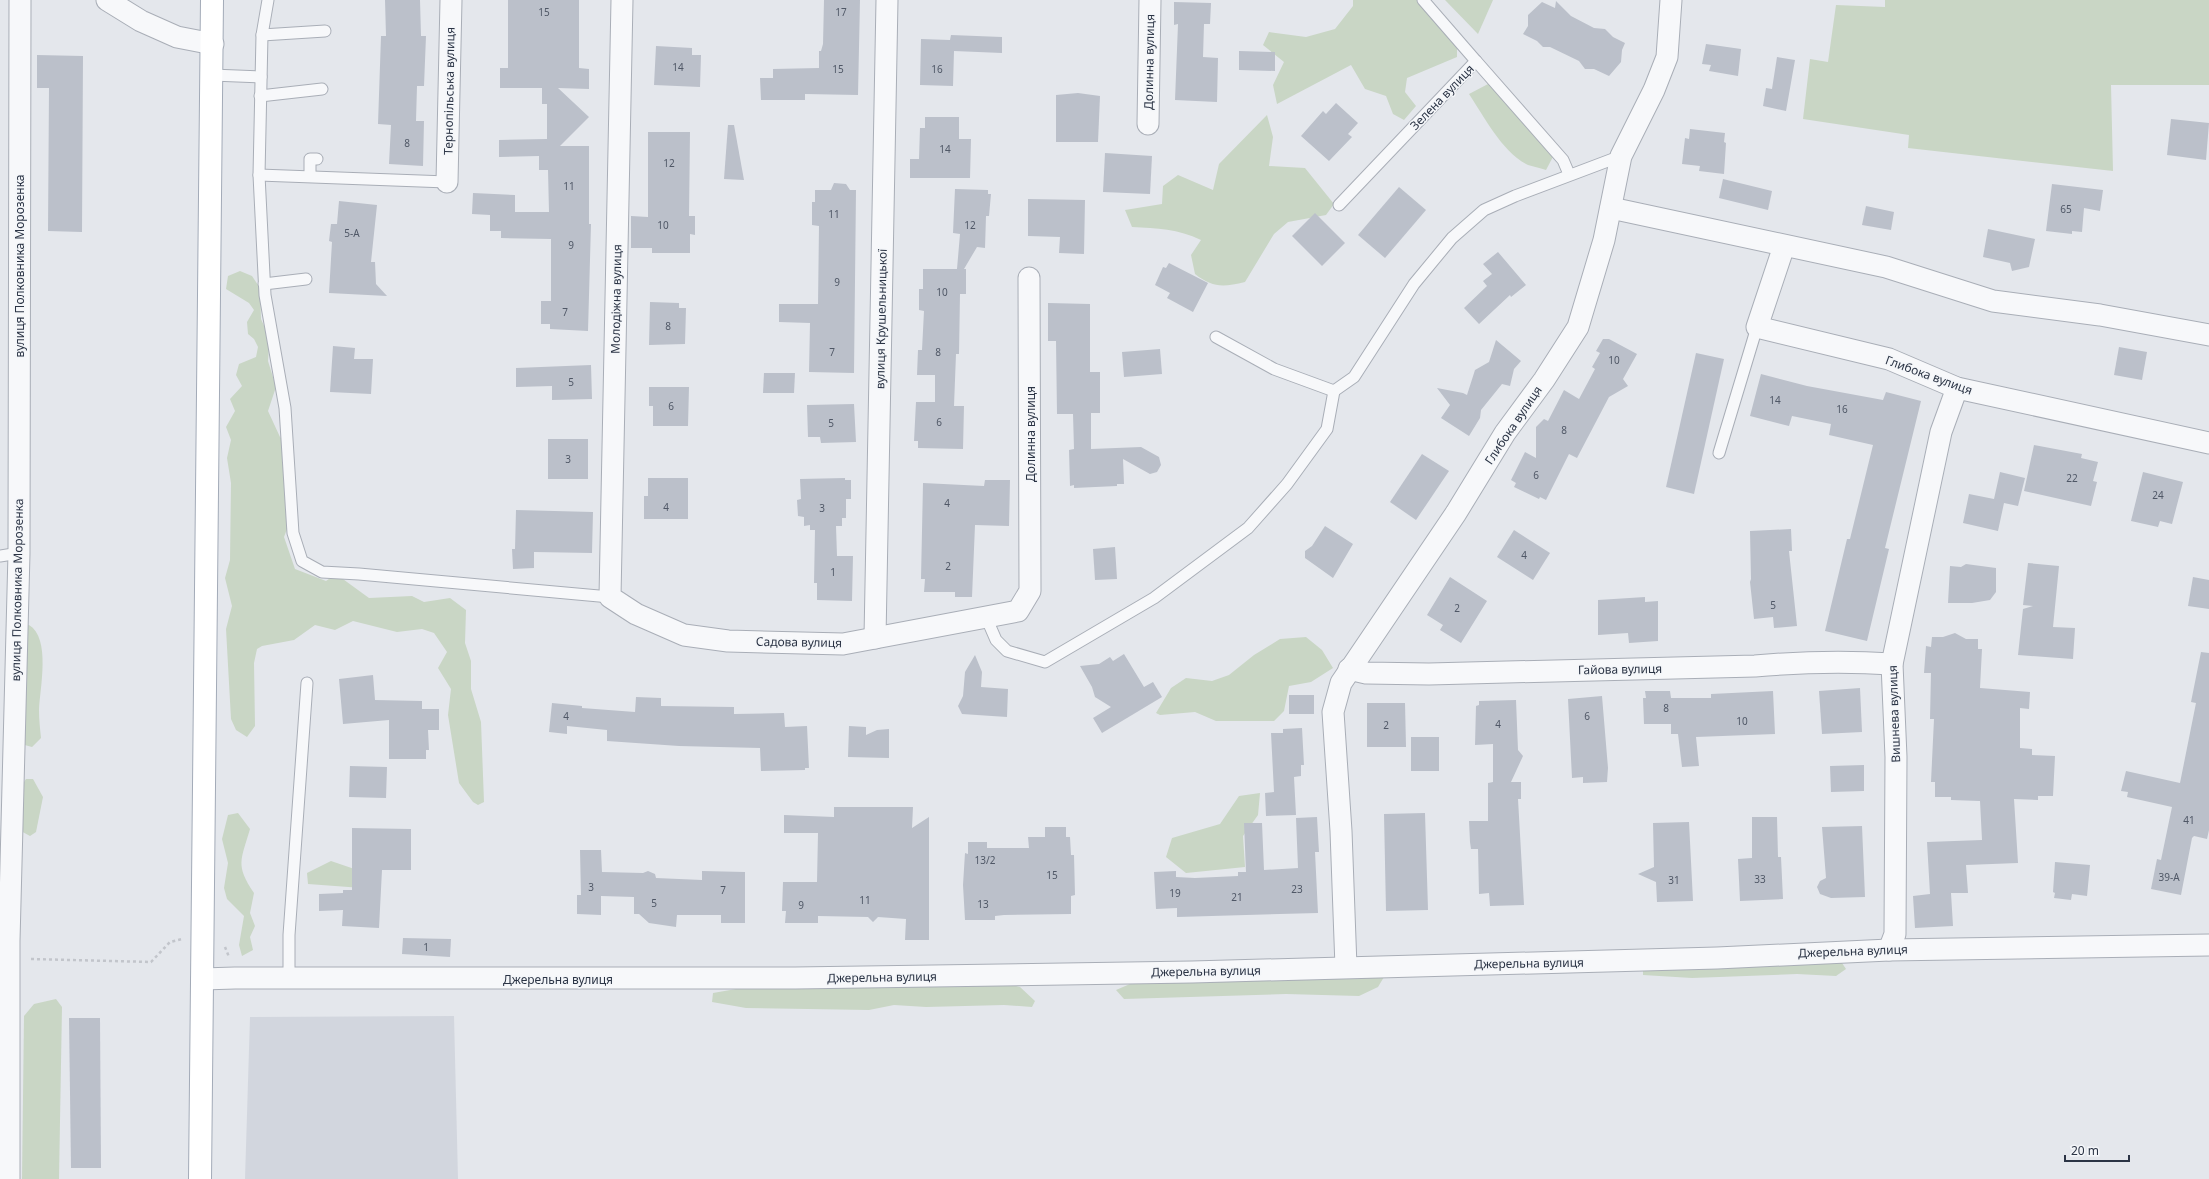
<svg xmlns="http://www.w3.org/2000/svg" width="2209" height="1179" font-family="'Noto Sans',sans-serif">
	<rect width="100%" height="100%" fill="#e4e7ec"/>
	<!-- built -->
	<polygon fill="#d2d6de" points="454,1016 458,1179 245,1179 250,1017"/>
	<!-- green -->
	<g fill="#c9d6c5">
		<polygon points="1353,0 1423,0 1457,39 1457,57 1407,78 1405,92 1416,106 1404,120 1393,114 1386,96 1365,89 1351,65 1277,104 1273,85 1284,62 1263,45 1269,32 1306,37 1335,29 1353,6"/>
		<polygon points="1445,0 1493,0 1478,34"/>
		<polygon points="1885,0 2209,0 2209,85 2111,85 2113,171 1908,148 1909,135 1803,119 1810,59 1828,62 1836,5 1885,7"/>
		<path d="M1490,83L1555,153L1546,170C1541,168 1534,167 1528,165C1502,152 1485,118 1469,94Z"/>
		<path d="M1267,115L1273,137L1269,166L1305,168L1334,204L1326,215L1288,222L1274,234L1245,282C1223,287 1213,288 1195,274L1191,255L1201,240C1178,229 1157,228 1132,227L1125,210L1162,204L1163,186L1178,175L1213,190L1219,164Z"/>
		<polygon points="240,271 252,276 260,288 261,319 265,328 269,347 268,361 276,387 268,411 280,437 289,447 293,513 284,537 295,569 326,581 336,574 369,598 412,596 424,602 450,598 466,610 465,643 471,661 471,689 481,722 484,802 478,805 473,802 459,783 448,715 451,689 438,668 447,652 434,633 422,629 397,632 353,621 335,630 315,625 294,640 262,646 257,649 254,663 255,726 247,737 236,730 231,719 226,629 232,606 225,578 230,560 231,483 227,458 231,440 226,427 235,411 230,399 242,386 236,375 239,364 256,357 258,347 254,339 248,334 247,322 254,310 249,303 226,289 228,276"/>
		<path d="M29,625C51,638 40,688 39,710C39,719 40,729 41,738L32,747L21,744L20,628Z"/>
		<polygon points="1306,637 1322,650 1333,668 1311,682 1289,686 1284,711 1274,721 1216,721 1195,712 1160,715 1156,713 1171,688 1186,678 1212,681 1229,675 1254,655 1280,639"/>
		<polygon points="26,779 33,779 43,797 36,832 30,836 19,830 22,785"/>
		<polygon points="1260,793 1258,815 1243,836 1245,867 1186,873 1166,857 1172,838 1220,824 1239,796"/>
		<path d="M238,813L250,829C241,860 235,865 254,893L250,913L255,926L250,937L253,950L242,956L239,945L244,916L227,899L224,888L228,863L222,839L228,815Z"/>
		<polygon points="331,861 369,874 362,888 308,884 307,873"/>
		<polygon points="1842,963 1846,969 1836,976 1797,974 1692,978 1643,975 1643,968"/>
		<polygon points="1384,977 1378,987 1359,996 1286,994 1124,999 1116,990 1137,981"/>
		<polygon points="992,980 1020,987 1035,1001 1032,1007 1004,1005 926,1007 894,1005 869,1010 746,1008 712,1002 713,993 736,989 811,985"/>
		<polygon points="56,999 62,1007 59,1179 22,1179 24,1016 34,1004"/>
	</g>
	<!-- building -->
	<g fill="#bbc0ca">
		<polygon points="385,0 420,0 421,36 426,36 424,86 417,86 416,121 424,121 423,166 389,164 391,125 378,124 381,36 386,36"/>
		<polygon points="508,0 579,0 579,68 589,69 589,89 558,88 589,117 560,146 589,146 589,224 591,224 588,331 550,329 550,324 541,324 541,301 551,301 551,239 501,238 501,231 490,231 490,215 472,214 473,193 515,195 515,212 549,212 548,170 539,170 539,156 499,157 499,140 547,139 547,104 542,104 542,88 500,88 500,68 508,68"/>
		<polygon points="824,0 860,0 858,95 805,94 805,100 761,100 760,78 773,78 773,69 819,68 819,51 821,51 823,44"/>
		<polygon points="1556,1 1571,16 1594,28 1605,29 1613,37 1625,43 1622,50 1621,62 1609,76 1594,69 1585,69 1579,61 1550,47 1543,47 1537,41 1523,34 1528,26 1528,15 1542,2 1555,8"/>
		<polygon points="1174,2 1211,3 1210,24 1204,24 1203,57 1218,58 1217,102 1175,100 1178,24 1174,25"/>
		<polygon points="951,35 1002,37 1002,53 954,51 953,86 920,85 921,39 950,40"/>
		<polygon points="1706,44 1741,49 1738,76 1709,71 1711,65 1702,64"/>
		<polygon points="656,46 692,48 692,55 701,55 700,87 654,85"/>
		<polygon points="1239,51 1275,52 1275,71 1239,70"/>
		<polygon points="37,55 83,56 82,232 48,231 49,88 37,88"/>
		<polygon points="1777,57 1795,60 1786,111 1763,106 1766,88 1772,89"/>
		<polygon points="1078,93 1100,96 1098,142 1056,142 1056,95"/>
		<polygon points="1336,103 1358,123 1348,134 1352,137 1329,161 1301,136 1323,111 1326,114"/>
		<polygon points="925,117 959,117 959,139 971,139 970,178 910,178 910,159 919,159 920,128 925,128"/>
		<polygon points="2171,119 2209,123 2206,160 2167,155"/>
		<polygon points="728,125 734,125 744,180 724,179"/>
		<polygon points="1690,129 1725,133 1724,142 1726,143 1724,174 1699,171 1700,166 1682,164 1685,138 1689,139"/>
		<polygon points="648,132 690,132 689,216 695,216 695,235 690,234 690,253 652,253 652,248 631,248 631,216 648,217"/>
		<polygon points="1105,153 1152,156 1150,194 1103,192"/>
		<polygon points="1723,179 1772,191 1768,210 1719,198"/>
		<polygon points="834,183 846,184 850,190 856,190 854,373 809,372 810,323 779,322 779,304 818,304 819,226 812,225 812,202 815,202 815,190 831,190"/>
		<polygon points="2052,184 2103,190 2100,211 2084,208 2082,232 2072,231 2072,234 2046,231"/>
		<polygon points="1399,187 1426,210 1385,258 1358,235"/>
		<polygon points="955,189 988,190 988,194 991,194 989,216 986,216 985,248 977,247 964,269 966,269 966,294 960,294 959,354 956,354 954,406 964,406 963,449 918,448 918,441 914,441 916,402 935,402 935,375 917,375 918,350 922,350 924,311 919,310 919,289 923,289 923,269 957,269 960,234 953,233"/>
		<polygon points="1028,199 1085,200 1084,254 1059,253 1060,237 1028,236"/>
		<polygon points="339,201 377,205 371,262 375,262 376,284 387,296 329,293 332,242 329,241 331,224 337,224"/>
		<polygon points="1866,206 1894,212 1891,230 1862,225"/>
		<polygon points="1315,213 1345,243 1322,266 1292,236"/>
		<polygon points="1988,229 2035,239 2029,267 2012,271 2010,263 1983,257"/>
		<polygon points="1498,252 1526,285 1511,297 1510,295 1479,324 1464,308 1487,286 1483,281 1492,274 1483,264"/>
		<polygon points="1169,263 1208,283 1193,312 1167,298 1170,293 1155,285 1163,267 1166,268"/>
		<polygon points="650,302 679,303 679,308 686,308 685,344 649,345"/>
		<polygon points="1048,303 1090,304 1090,372 1100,372 1100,413 1091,413 1091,449 1141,447 1159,457 1161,465 1157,472 1150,474 1123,459 1124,484 1117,484 1117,486 1074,488 1074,485 1070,486 1069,450 1074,449 1073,414 1057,414 1056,341 1048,341"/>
		<polygon points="1603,339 1609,339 1637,354 1623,379 1628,386 1609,397 1577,458 1569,454 1546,500 1540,497 1539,499 1514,487 1516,483 1511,480 1525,452 1536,458 1536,427 1544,419 1548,421 1564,390 1579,399 1595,369 1592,367 1600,353 1596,351"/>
		<polygon points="1496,340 1521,361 1514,369 1510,386 1502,384 1481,410 1480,418 1469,436 1441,418 1450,405 1437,388 1463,393 1467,395 1475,370 1489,362"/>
		<polygon points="333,346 355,348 354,359 373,359 371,394 330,392"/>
		<polygon points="2119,347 2147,352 2142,380 2114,375"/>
		<polygon points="1160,349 1162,374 1124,377 1122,352"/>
		<polygon points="1696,353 1724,359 1694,494 1666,487"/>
		<polygon points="591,365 592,399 552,400 552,386 516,387 516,368"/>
		<polygon points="764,373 795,373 794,393 763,393"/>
		<polygon points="1761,374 1807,386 1883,400 1886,392 1921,401 1885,548 1889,549 1867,641 1825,631 1847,539 1850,539 1873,445 1829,435 1831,424 1792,416 1789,426 1750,416"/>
		<polygon points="649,387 689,387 688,426 653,426 653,406 649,406"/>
		<polygon points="854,404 856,442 821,443 820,437 808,437 807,405"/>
		<rect x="548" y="439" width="40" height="40"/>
		<polygon points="2034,445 2082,454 2081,458 2098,462 2093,481 2097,482 2091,506 2024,491"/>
		<polygon points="1422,454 1449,471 1416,520 1390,502"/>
		<polygon points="2000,472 2025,478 2018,506 2004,503 1998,531 1963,523 1969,494 1994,499"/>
		<polygon points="2143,472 2183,482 2172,524 2160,521 2158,527 2131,521"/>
		<polygon points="648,478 688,478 688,519 644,519 644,496 648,496"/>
		<polygon points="845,478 845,480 851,480 851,499 846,499 846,518 842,518 842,526 836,526 837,556 853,556 852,601 817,600 817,583 814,583 815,530 810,530 810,525 804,526 804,517 798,516 797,500 801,499 800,479"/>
		<polygon points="985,480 1010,480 1009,526 975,525 972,597 955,597 955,592 924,592 925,579 921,579 923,483 984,486"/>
		<polygon points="516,510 593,512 592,553 534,552 534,568 513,569 512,549 515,549"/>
		<polygon points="1325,526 1353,544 1333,578 1305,558 1305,551 1312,546"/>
		<polygon points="1791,529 1792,551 1789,551 1797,626 1774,628 1773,617 1754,619 1750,582 1751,579 1750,531"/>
		<polygon points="1514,530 1550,553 1533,580 1497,557"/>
		<polygon points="1115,547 1117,579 1095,580 1093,549"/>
		<polygon points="2028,563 2059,566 2053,627 2075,628 2073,659 2018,655 2023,609 2033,606 2023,605"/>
		<polygon points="1966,564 1996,568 1996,592 1990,600 1972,603 1948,603 1950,566 1961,567"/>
		<polygon points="1450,577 1487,601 1461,643 1440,630 1443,625 1427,615"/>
		<polygon points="2193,577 2209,580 2209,609 2188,606"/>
		<polygon points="1645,597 1645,602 1658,601 1658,641 1629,643 1628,633 1598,635 1598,600"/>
		<polygon points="1955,633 1966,639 1978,639 1978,649 1982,649 1980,688 2030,692 2029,709 2020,708 2020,748 2032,749 2032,755 2055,756 2053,796 2038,796 2038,800 2014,799 2018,863 1966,865 1968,893 1951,893 1953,926 1915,928 1913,896 1930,894 1927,842 1982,840 1980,801 1951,800 1951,797 1935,797 1935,782 1931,782 1934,719 1930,719 1931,673 1924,673 1926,646 1931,647 1932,637 1943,637"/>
		<polygon points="2201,652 2209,653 2209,830 2207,839 2194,836 2192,838 2181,895 2151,889 2157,859 2161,860 2172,807 2127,797 2128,792 2121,791 2126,771 2180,783 2196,703 2191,702"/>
		<polygon points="1124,654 1144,687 1153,682 1162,697 1102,733 1093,718 1111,707 1095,697 1092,687 1080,666 1099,664 1110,657 1113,661"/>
		<polygon points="975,655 982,672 981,687 1008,689 1007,717 962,714 958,706 963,696 965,672"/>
		<polygon points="373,675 375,700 422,701 422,709 439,709 439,730 428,730 429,750 426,750 426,759 389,759 389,720 343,724 339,679"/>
		<polygon points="1860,688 1862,732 1822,734 1819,691"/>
		<polygon points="1645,691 1670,691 1671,698 1711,698 1711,694 1773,691 1775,734 1696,737 1699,766 1682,767 1678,734 1671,734 1671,724 1644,724 1643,698 1646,698"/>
		<rect x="1289" y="695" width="25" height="19"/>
		<polygon points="1602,696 1608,768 1607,782 1583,783 1583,777 1572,778 1568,699"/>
		<polygon points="636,697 661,698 661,706 734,707 734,714 784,713 785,727 807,726 809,768 805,768 805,770 761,771 760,748 679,746 607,741 607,730 567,726 567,734 549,732 552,703 582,706 582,708 635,712"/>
		<polygon points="1516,700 1518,750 1523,756 1511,782 1521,782 1521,799 1518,799 1524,905 1490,906 1489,893 1479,894 1478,849 1471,849 1470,842 1469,821 1488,821 1488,783 1493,782 1493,744 1475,745 1476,706 1479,705 1479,701"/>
		<polygon points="1367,703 1405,703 1406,747 1367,747"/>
		<polygon points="849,726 866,727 866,735 877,730 889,729 889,758 848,757"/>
		<polygon points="1302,728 1304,765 1301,765 1301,776 1294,777 1296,815 1266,816 1265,793 1274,792 1271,733 1283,733 1283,729"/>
		<rect x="1411" y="737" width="28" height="34"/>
		<polygon points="1864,765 1864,791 1831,792 1830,766"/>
		<polygon points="350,766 387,767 386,798 349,797"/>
		<polygon points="834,807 913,807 912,828 929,817 929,940 905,940 906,919 878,917 873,922 868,917 818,916 818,923 785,923 786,911 782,911 783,882 817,882 818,833 784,833 784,815 834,817"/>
		<polygon points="1425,813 1428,910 1386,911 1384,814"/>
		<polygon points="1317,817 1319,852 1315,852 1318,913 1177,917 1177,908 1156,909 1154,872 1176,871 1176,877 1195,878 1238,876 1238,872 1246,872 1244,823 1262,823 1264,870 1298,868 1296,818"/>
		<polygon points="1752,817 1777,817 1778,857 1781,857 1783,899 1740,901 1738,859 1752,858"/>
		<polygon points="1689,822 1693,901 1657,902 1656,882 1638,874 1654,867 1653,823"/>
		<polygon points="1862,826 1865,897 1831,898 1820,894 1817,887 1820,881 1826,878 1822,827"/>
		<polygon points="1045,827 1066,827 1066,837 1070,837 1071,855 1074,855 1075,895 1071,896 1071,914 1004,915 995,916 995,920 965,920 963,885 965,853 968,854 968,842 987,842 987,848 1029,848 1028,837 1045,837"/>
		<polygon points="352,828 411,829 411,870 382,870 379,928 342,926 343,910 319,911 319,894 343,893 343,890 352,890"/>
		<polygon points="580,850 601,850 602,872 643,873 648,871 655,874 656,878 702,880 702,871 745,872 745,923 721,923 721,915 677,915 676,927 649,923 639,914 634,914 634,897 601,896 601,915 577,914 577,895 581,895"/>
		<polygon points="2055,862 2090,865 2087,896 2072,894 2071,900 2054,898 2055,893 2053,892"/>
		<polygon points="403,938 451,939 450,957 402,954"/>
		<polygon points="69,1018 100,1018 101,1168 71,1168"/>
	</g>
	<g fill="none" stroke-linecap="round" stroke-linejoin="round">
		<defs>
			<g id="lane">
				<polyline points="268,0 262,35 259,175 265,295 285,408 293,533 302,561 322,572 359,574 610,597"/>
				<polyline points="1423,0 1476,61"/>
				<polyline points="262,35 325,31"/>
				<polyline points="212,75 261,77"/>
				<polyline points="260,96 322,89"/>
				<polyline points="259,175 447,182"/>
				<polyline points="310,176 310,159 317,159"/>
				<polyline points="1339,205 1476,61 1563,160 1569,174"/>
				<polyline points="264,284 306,279"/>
				<polyline points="1216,337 1274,369 1334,391 1354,377 1414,284 1452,238 1484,210 1515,196 1621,156"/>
				<polyline points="1719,453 1757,327"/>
				<polyline points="0,556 19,553"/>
				<polyline points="986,617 996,640 1007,651 1045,662 1154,598 1248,528 1287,484 1327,429 1334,391"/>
				<polyline points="289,978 289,935 307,683"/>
			</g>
			<g id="street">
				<polyline points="107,0 141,21 177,37 213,44"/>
				<polyline points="622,0 610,597 636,614 684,635 728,641 843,644 1018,611 1030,591 1029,278"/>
				<polyline points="1148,124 1150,0"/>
				<polyline points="447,182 451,0"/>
				<polyline points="1611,208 1886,267 1993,301 2100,315 2209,335"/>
				<polyline points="1784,246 1757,327 1889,359 1957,388 2209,443"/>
				<polyline points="875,638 887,0"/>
				<path d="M1349,669L1366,673L1429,674L1755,666C1801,662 1846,661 1892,664"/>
				<polyline points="1889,950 1895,934 1896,757 1892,664 1941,432 1957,388"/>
				<polyline points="1346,967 1341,831 1333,712 1341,683 1456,513 1505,433 1544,380 1578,327 1604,240 1621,156 1654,90 1667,57 1671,0"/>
				<polyline points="202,979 235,978 795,978 1192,972 1717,958 1889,950 2209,945"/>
				<polyline points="9,1179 9,941 19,553 20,0"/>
			</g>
			<polyline id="primary" points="200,1179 212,0"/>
		</defs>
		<!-- lane casing -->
		<use href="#lane" stroke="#a9aeb7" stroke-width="13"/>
		<!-- street casing -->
		<use href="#street" stroke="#a9aeb7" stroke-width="23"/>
		<!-- primary casing -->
		<use href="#primary" stroke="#a3abb8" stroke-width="24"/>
		<!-- path -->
		<g stroke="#c2c5cb" stroke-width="2.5" stroke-dasharray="3 3" stroke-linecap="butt">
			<polyline points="225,947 229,957"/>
			<polyline points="31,959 151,962 170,942 182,939"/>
		</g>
		<!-- lane -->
		<use href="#lane" stroke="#f7f8fa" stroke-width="11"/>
		<!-- street -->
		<use href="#street" stroke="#f7f8fa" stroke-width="21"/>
		<!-- primary -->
		<use href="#primary" stroke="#fff" stroke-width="22"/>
	</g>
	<g text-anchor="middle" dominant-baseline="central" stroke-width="3" stroke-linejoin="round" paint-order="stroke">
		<!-- number labels -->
		<g font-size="10" fill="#4f5766">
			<text x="544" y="12">15</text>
			<text x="841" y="12">17</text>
			<text x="678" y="67">14</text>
			<text x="838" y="69">15</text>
			<text x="937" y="69">16</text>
			<text x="407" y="143">8</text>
			<text x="945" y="149">14</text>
			<text x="669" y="163">12</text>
			<text x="569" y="186">11</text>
			<text x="2066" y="209">65</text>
			<text x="834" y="214">11</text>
			<text x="663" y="225">10</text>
			<text x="970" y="225">12</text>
			<text x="352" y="233">5-А</text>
			<text x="571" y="245">9</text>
			<text x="837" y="282">9</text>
			<text x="942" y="292">10</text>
			<text x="565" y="312">7</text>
			<text x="668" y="326">8</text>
			<text x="832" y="352">7</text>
			<text x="938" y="352">8</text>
			<text x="1614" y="360">10</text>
			<text x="571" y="382">5</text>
			<text x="1775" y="400">14</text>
			<text x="671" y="406">6</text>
			<text x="1842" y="409">16</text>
			<text x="939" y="422">6</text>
			<text x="831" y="423">5</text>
			<text x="1564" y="430">8</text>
			<text x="568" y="459">3</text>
			<text x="1536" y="475">6</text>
			<text x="2072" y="478">22</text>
			<text x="2158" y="495">24</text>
			<text x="947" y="503">4</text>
			<text x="666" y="507">4</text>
			<text x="822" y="508">3</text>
			<text x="1524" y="555">4</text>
			<text x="948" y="566">2</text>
			<text x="833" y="572">1</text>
			<text x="1773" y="605">5</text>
			<text x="1457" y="608">2</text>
			<text x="1666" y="708">8</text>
			<text x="566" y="716">4</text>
			<text x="1587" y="716">6</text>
			<text x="1742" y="721">10</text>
			<text x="1498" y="724">4</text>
			<text x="1386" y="725">2</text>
			<text x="2189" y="820">41</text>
			<text x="985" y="860">13/2</text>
			<text x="1052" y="875">15</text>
			<text x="2169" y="877">39-А</text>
			<text x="1760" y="879">33</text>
			<text x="1674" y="880">31</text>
			<text x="591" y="887">3</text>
			<text x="1297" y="889">23</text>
			<text x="723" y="890">7</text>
			<text x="1175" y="893">19</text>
			<text x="1237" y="897">21</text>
			<text x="865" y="900">11</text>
			<text x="654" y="903">5</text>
			<text x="983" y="904">13</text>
			<text x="801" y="905">9</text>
			<text x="426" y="947">1</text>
		</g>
		<!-- street labels -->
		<g font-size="12" fill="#2b3445" stroke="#f4f6f9">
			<text transform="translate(1149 62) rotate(-89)">Долинна вулиця</text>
			<text transform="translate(449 91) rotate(-89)">Тернопільська вулиця</text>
			<text transform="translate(1442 97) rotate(-46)">Зелена вулиця</text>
			<text transform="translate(19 266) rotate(-90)">вулиця Полковника Морозенка</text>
			<text transform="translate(616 299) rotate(-89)">Молодіжна вулиця</text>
			<text transform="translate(881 319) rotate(-89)">вулиця Крушельницької</text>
			<text transform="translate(1929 375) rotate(20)">Глибока вулиця</text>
			<text transform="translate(1513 425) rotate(-56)">Глибока вулиця</text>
			<text transform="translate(1030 434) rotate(-90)">Долинна вулиця</text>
			<text transform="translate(17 590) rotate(-89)">вулиця Полковника Морозенка</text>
			<text transform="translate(799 642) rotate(1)">Садова вулиця</text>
			<text transform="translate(1620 669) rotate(-1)">Гайова вулиця</text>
			<text transform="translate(1894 714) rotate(-92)">Вишнева вулиця</text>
			<text transform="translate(1853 951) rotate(-2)">Джерельна вулиця</text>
			<text transform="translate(1529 963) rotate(-1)">Джерельна вулиця</text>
			<text transform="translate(1206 971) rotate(-1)">Джерельна вулиця</text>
			<text transform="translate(882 977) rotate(-1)">Джерельна вулиця</text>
			<text x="558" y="979">Джерельна вулиця</text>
		</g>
	</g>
	<!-- scale -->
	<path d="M2065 1155v6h64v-6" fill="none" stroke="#2b3445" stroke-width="2"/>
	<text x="2071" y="1155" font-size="12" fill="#2b3445" stroke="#f4f6f9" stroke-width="3" paint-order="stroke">20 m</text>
</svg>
